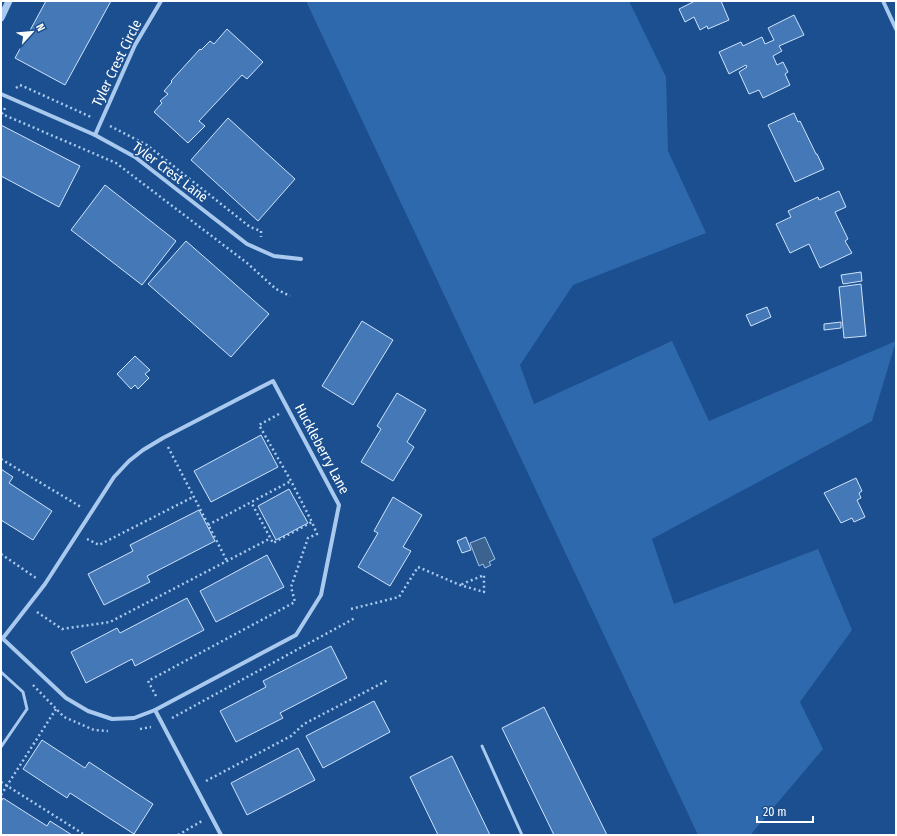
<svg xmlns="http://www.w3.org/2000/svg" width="897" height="836" font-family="'Fira Sans Condensed',sans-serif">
	<rect width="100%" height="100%" fill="#1b4f8f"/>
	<!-- green -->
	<polygon fill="#2e69ad" points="306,1 629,1 666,77 668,151 706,233 573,285 520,365 534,404 672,341 709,421 896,341 872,421 652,539 674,604 818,549 852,630 800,702 823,749 752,833 753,835 698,835"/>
	<!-- water -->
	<polygon fill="#3c6290" stroke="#9cc4f0" points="485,537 495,559 489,562 491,565 485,568 483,564 479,566 470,543"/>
	<!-- building -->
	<g fill="#4478b7" stroke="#cfe3fa">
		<polygon points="46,1 111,1 65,85 15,58"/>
		<polygon points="695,1 721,1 729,20 708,29 707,26 700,30 694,17 685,22 679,9"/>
		<polygon points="794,15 804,35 779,46 782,51 773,56 777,65 783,62 788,72 785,74 790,85 763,98 759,90 749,94 739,72 747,67 746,65 729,74 719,52 741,42 743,46 762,37 765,44 774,40 768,28"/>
		<polygon points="227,29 263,62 247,79 242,75 199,121 205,126 188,143 154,112 162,103 160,101 168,94 164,91 172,82 171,81 200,49 201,50 210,41 214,44"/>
		<polygon points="794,113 798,122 800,121 816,154 817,154 824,169 795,182 768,125"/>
		<polygon points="228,118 295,179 258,221 191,160"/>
		<polygon points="1,125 80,166 59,207 1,176"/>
		<polygon points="105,185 176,241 142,285 71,230"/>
		<polygon points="839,191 846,207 835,212 848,239 845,241 852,253 820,268 809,244 790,253 776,224 791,217 788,211 818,197 819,200"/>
		<polygon points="186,241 269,314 231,357 148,284"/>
		<polygon points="861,272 862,281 843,284 841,275"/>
		<polygon points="861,284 866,336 844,338 839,287"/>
		<polygon points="767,307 771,317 751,326 746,315"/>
		<polygon points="362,321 393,340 353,405 322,386"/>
		<polygon points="841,322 841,328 824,330 824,324"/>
		<polygon points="135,356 150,370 145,374 149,378 138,389 135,385 131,389 117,374"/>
		<polygon points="397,393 426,410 407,442 414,447 393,481 361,462 381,429 377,426"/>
		<polygon points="261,435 278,467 211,502 194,471"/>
		<polygon points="1,469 13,477 9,483 52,511 33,540 1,520"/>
		<polygon points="856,478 862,491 859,493 861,498 857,500 865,517 854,522 852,518 841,523 824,493"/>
		<polygon points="289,489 308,523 276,540 258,506"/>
		<polygon points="393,497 422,515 403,547 411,551 390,586 358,567 378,533 374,531"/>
		<polygon points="199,510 215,541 147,576 150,582 104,605 88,574 133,551 130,545"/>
		<polygon points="466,537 471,550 462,553 457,541"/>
		<polygon points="267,555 284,587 216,622 200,591"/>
		<polygon points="187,598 204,630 135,666 132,659 86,683 71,652 117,628 120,633"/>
		<polygon points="331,646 347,678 280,713 283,718 236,742 220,711 266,687 263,681"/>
		<polygon points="374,701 390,732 323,768 306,736"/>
		<polygon points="544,707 607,835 554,835 502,728"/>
		<polygon points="42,740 85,768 89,762 153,804 134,834 70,793 67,798 23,769"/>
		<polygon points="298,748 315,780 247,815 231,783"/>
		<polygon points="452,756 490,835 438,835 410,777"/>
		<polygon points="3,798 47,826 50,821 72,835 1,835 1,802"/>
	</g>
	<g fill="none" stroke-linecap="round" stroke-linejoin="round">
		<!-- path -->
		<g stroke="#a9c9ee" stroke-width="2.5" stroke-dasharray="2 3" stroke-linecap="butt">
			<polyline points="16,88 20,85 27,88 91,117"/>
			<polyline points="5,108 2,114 116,163 247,263 276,289 290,296"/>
			<polyline points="110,126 147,145 250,227 261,231 261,237"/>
			<polyline points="279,414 259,425 291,481 312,522"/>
			<polyline points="168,447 227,561"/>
			<polyline points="1,459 81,507"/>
			<polyline points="208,525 291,481"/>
			<polyline points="87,539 99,545 193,497"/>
			<polyline points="1,554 36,578"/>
			<polyline points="351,609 399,597 418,567 460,585 484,592 484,575 460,585"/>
			<polyline points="37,612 62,629 110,622 271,538"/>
			<polyline points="33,685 64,717 94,730 108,731"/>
			<polyline points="156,696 148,681 295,602 291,587 308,538 317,534 312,522 273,543 251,502"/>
			<polyline points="172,718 355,618"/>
			<polyline points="140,729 151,727"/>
			<polyline points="206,781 291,736 304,724 388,680"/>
			<polyline points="1,782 85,835"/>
			<polyline points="1,795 56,709"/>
			<polyline points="178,835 202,821"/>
		</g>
		<!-- service -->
		<g stroke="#a9c9ee" stroke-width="3">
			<polyline points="1,672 23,692 27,709 1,747"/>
			<polyline points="482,746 522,835"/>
		</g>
		<!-- minor -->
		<g stroke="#a9c9ee" stroke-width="4">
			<polyline points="883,1 896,29"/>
			<polyline points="1,94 95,135 135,157 247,244 274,256 301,259"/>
			<polyline points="95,135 135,45 161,1"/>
			<polyline points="1,637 66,698 88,711 112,719 134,718 155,710 296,635 321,595 339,505 273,381 163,438 143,450 129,461 114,477 45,584 3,638"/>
			<polyline points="155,710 221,835"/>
		</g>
		<!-- tertiary -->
		<polyline stroke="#a9c9ee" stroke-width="7" points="1,18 9,1"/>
	</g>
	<g text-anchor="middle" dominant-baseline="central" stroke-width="3" stroke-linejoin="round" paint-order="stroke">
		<!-- street labels -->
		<g font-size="14" fill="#fff" stroke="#1b4f8f">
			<text transform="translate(117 63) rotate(-64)">Tyler Crest Circle</text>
			<text transform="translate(170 172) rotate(37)">Tyler Crest Lane</text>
			<text transform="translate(322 449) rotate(62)">Huckleberry Lane</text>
		</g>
	</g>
	<!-- border -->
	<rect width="897" height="836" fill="none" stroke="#ffffff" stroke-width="4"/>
	<!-- north arrow -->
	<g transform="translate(32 32) rotate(63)" stroke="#1b4f8f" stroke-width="3" paint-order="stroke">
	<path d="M0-3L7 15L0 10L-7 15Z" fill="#ffffff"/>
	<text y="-6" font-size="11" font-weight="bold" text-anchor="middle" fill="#ffffff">N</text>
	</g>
	<!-- scale -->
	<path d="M757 816v6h56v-6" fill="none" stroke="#ffffff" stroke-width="2"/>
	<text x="763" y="816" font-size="12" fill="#ffffff" stroke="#1b4f8f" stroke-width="3" paint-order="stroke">20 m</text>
</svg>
